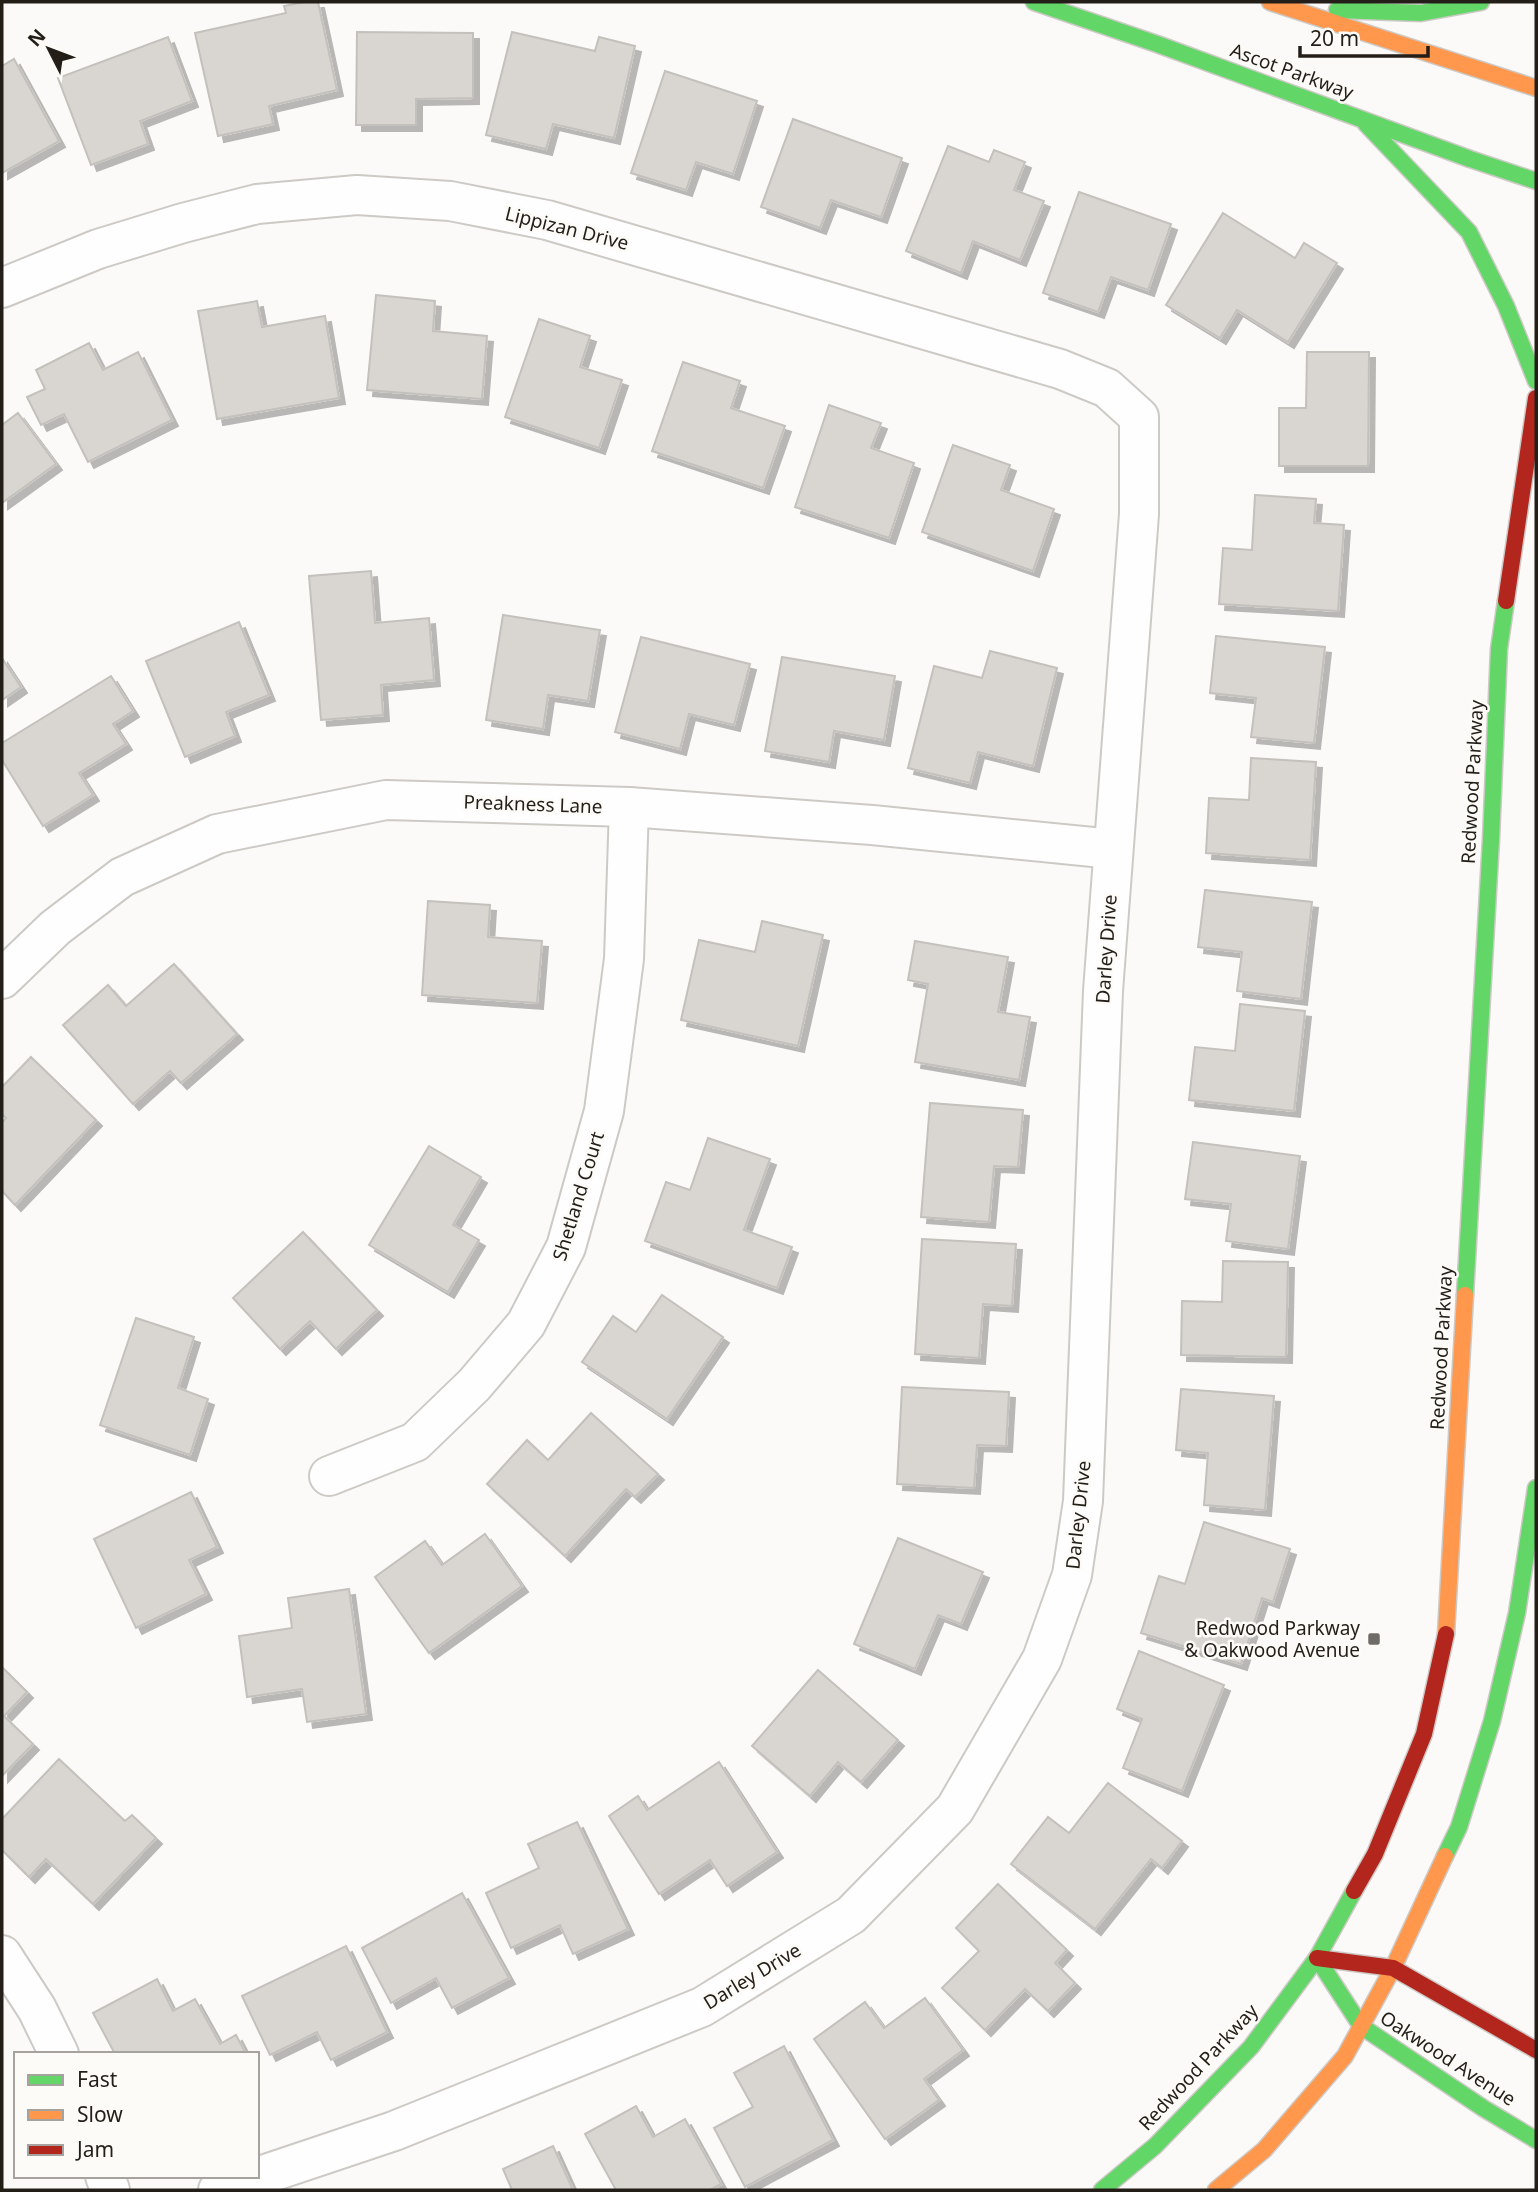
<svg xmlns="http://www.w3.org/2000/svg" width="1538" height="2192" font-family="'Noto Sans',sans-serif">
	<defs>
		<filter id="shadow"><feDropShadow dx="6" dy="6" stdDeviation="0" flood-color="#0004"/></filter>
	</defs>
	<rect width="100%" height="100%" fill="#fcfaf8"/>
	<!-- building -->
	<g fill="#d9d6d2" stroke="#c4c1bd" stroke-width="2" filter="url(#shadow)">
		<polygon points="305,2 318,2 337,90 269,106 273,124 218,136 195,33 286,13 284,6"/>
		<polygon points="357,32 473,33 473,98 416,99 416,125 356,125"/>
		<polygon points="512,32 595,51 599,37 635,46 614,138 553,124 546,149 486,135"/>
		<polygon points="168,37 192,101 140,121 148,144 91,165 58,78"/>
		<polygon points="14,59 59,141 2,173 2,66"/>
		<polygon points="665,71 757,101 733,174 696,162 686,190 631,173"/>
		<polygon points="793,119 902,158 881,217 831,200 820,228 761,207"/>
		<polygon points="948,146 989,162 994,150 1025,162 1014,190 1044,201 1020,260 973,241 961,273 906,251"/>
		<polygon points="1079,192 1171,224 1148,290 1111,277 1098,312 1043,293"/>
		<polygon points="1223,213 1295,258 1304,243 1337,263 1288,342 1237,310 1220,338 1166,305"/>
		<polygon points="376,295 435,301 433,331 487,336 482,399 367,390"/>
		<polygon points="257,301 262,327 325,316 339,398 217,419 198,311"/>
		<polygon points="539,319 590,336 580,367 622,380 599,448 505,417"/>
		<polygon points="89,343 103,370 138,352 172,420 88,462 64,414 41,425 27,397 45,389 36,370"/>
		<polygon points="1307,352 1369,352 1368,466 1279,466 1279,408 1306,408"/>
		<polygon points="683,362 740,381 731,408 785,426 763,488 652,451"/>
		<polygon points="829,405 881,423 871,448 914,463 889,538 795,507"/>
		<polygon points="18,413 56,464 2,503 2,425"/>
		<polygon points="953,445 1010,465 1001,490 1054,509 1033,571 922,532"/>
		<polygon points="1255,495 1316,499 1314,523 1344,525 1338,611 1219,604 1223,548 1252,550"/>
		<polygon points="371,571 375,623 429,618 434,680 381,685 383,715 321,720 309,576"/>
		<polygon points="503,615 600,630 588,701 548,695 543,729 486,720"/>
		<polygon points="239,622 269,695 226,712 235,736 185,757 146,661"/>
		<polygon points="1216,636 1325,647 1314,743 1251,737 1256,698 1210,693"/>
		<polygon points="641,637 750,664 734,725 689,714 680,749 615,732"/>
		<polygon points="990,651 1057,668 1033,766 978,752 970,783 908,768 934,666 982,678"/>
		<polygon points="782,657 895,676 884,740 834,731 829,762 765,751"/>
		<polygon points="2,658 21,687 2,700"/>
		<polygon points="111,676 133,711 113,724 126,744 79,773 93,795 43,826 2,760 2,743"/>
		<polygon points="1251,758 1316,762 1310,860 1206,853 1209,798 1249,800"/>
		<polygon points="1205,890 1312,902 1301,999 1237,991 1242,952 1198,947"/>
		<polygon points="428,901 490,905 488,937 542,941 537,1003 422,995"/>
		<polygon points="762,921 823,935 798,1046 681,1020 699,940 755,952"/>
		<polygon points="915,941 1008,957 998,1012 1030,1017 1019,1080 915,1062 928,984 908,980"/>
		<polygon points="174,964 237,1034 181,1083 170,1071 133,1104 63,1025 108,985 126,1006"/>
		<polygon points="1240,1004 1305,1011 1294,1111 1189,1100 1195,1047 1235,1051"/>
		<polygon points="31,1057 96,1120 15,1205 2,1191 2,1123 6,1118 2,1114 2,1087"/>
		<polygon points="930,1103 1023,1110 1018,1167 994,1166 989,1222 921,1217"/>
		<polygon points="708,1138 770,1159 744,1230 792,1247 777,1288 645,1241 666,1182 690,1190"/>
		<polygon points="1193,1142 1300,1156 1288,1249 1226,1241 1231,1204 1185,1199"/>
		<polygon points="429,1146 481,1177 453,1225 479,1240 448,1292 369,1245"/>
		<polygon points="303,1232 377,1310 336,1349 310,1321 280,1349 233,1298"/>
		<polygon points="922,1239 1016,1244 1012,1306 983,1304 979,1358 915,1354"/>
		<polygon points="1223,1261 1288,1262 1286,1357 1181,1355 1182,1301 1222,1302"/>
		<polygon points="662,1295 723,1337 667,1419 582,1362 613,1316 636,1332"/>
		<polygon points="136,1318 194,1337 178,1388 208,1399 190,1455 100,1425"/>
		<polygon points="902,1387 1009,1392 1006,1446 977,1445 974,1488 897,1484"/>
		<polygon points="1181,1389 1274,1396 1265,1510 1204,1505 1208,1453 1176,1450"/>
		<polygon points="591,1413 658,1474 635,1497 626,1489 565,1556 487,1484 527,1440 548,1460"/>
		<polygon points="191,1492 217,1547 189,1560 206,1594 136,1628 94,1539"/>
		<polygon points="1204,1522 1290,1549 1273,1602 1262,1598 1241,1664 1141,1633 1159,1576 1185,1584"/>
		<polygon points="485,1534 522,1586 429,1653 375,1577 425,1541 442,1565"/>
		<polygon points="898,1538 983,1572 961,1624 938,1615 915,1669 854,1644"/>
		<polygon points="349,1589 366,1714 307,1722 302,1689 247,1697 239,1636 292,1628 288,1598"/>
		<polygon points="1139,1651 1224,1685 1182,1791 1123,1768 1142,1719 1117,1709"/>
		<polygon points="2,1667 27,1692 4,1716 33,1744 2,1776"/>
		<polygon points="818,1670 898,1740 861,1782 838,1762 810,1796 752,1746"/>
		<polygon points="59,1759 125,1821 132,1815 156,1838 93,1904 46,1859 29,1877 2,1850 2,1819"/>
		<polygon points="719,1762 777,1852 727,1886 710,1860 659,1894 609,1816 638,1796 647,1810"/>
		<polygon points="1108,1783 1182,1841 1162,1868 1151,1859 1095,1929 1011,1864 1048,1817 1069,1833"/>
		<polygon points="577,1822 628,1929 573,1954 560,1925 511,1948 486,1893 539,1868 528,1844"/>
		<polygon points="998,1884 1067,1950 1055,1963 1075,1983 1048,2011 1025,1989 985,2030 942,1988 979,1951 956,1928"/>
		<polygon points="462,1893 509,1978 452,2008 436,1978 391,2003 362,1948"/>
		<polygon points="346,1946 387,2032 331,2060 317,2032 270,2055 242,1996"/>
		<polygon points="157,1979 173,2011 195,1999 220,2044 236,2035 246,2054 115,2054 93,2013"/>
		<polygon points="925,1998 963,2050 924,2079 939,2100 885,2139 814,2039 865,2002 884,2028"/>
		<polygon points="784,2046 833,2140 745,2187 714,2128 753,2107 734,2073"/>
		<polygon points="636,2106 653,2137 685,2119 721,2184 710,2190 616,2190 585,2134"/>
		<polygon points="553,2146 573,2190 512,2190 503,2169"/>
	</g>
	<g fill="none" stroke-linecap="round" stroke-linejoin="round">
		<defs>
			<g id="street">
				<polyline points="2,288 98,249 183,223 257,204 357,195 450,201 547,220 1060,369 1107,388 1139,417 1139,514 1103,991 1083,1501 1072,1575 1042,1659 955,1809 851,1915 702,2007 394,2131 218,2190"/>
				<polyline points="2,979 55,928 122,877 217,834 386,800 629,807 872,825 1113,849"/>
				<polyline points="329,1476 415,1442 474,1385 526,1324 566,1247 604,1111 624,959 629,807"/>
				<polyline points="2,1955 37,2009 59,2054"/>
				<polyline points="105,2176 110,2190"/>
			</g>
			<g id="fast">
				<polyline points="1034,2 1157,44 1470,159 1536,181"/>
				<polyline points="1337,10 1421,13 1481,2"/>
				<polyline points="1366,124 1469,232 1506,306 1536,381"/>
				<polyline points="1465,1295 1491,839 1499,649 1506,601"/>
				<polyline points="1445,1856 1459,1827 1492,1721 1517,1613 1536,1488"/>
				<polyline points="1317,1958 1361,2026 1483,2108 1536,2140"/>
				<polyline points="1102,2190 1155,2146 1251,2047 1317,1958 1354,1891"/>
			</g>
			<g id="slow">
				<polyline points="1270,2 1536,88"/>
				<polyline points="1446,1634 1465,1295"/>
				<polyline points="1216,2190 1264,2150 1345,2056 1393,1968 1445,1856"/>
			</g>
			<g id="jam">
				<polyline points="1506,601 1536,398"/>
				<polyline points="1354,1891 1375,1854 1424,1734 1446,1634"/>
				<polyline points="1317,1958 1393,1968 1536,2050"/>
			</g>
		</defs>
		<!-- street casing -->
		<use href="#street" stroke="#cdcac6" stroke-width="42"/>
		<!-- fast casing -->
		<use href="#fast" stroke="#cdcac6" stroke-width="19"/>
		<!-- slow casing -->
		<use href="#slow" stroke="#cdcac6" stroke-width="19"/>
		<!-- jam casing -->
		<use href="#jam" stroke="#cdcac6" stroke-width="19"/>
		<!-- street -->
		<use href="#street" stroke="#fffefe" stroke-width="38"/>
		<!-- fast -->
		<use href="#fast" stroke="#63d668" stroke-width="16"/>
		<!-- slow -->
		<use href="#slow" stroke="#ff974d" stroke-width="16"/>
		<!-- jam -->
		<use href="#jam" stroke="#b3261e" stroke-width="16"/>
	</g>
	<!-- markers -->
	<rect fill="#6f6b66" stroke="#fdfbf7" stroke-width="2.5" x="1367" y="1632" width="14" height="14" rx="3.5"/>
	<g text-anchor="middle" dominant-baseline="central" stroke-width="5" stroke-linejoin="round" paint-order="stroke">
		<!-- street labels -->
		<g font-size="19" fill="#231e18" stroke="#fdfbf7">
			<text transform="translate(1292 71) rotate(20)">Ascot Parkway</text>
			<text transform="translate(567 228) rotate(14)">Lippizan Drive</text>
			<text transform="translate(1472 782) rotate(-87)">Redwood Parkway</text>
			<text transform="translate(533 804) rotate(2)">Preakness Lane</text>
			<text transform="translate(1106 949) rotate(-86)">Darley Drive</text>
			<text transform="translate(578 1196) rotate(-73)">Shetland Court</text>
			<text transform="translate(1441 1348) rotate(-87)">Redwood Parkway</text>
			<text transform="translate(1078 1515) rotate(-84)">Darley Drive</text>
			<text transform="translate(752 1976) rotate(-31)">Darley Drive</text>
			<text transform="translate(1448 2058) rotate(33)">Oakwood Avenue</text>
			<text transform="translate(1198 2067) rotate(-47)">Redwood Parkway</text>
		</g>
		<!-- poi labels -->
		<g font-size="19" fill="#231e18" stroke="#fdfbf7" text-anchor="end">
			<text x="1360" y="1628">Redwood Parkway<tspan x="1360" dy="22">&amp; Oakwood Avenue</tspan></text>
		</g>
	</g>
	<!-- border -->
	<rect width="1538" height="2192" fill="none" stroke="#231e18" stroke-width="7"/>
	<!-- legend -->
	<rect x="14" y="2052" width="245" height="126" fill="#fdfbf7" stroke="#a6a39e" stroke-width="2"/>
	<rect x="28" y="2075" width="35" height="10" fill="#63d668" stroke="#a6a39e" stroke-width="2"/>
	<text x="77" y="2087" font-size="21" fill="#231e18">Fast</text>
	<rect x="28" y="2110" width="35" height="10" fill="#ff974d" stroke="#a6a39e" stroke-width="2"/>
	<text x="77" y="2122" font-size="21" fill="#231e18">Slow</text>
	<rect x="28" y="2145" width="35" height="10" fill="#b3261e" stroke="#a6a39e" stroke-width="2"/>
	<text x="77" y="2157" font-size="21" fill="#231e18">Jam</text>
	<!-- north arrow -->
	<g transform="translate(49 49) rotate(312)" stroke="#fdfbf7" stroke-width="5" paint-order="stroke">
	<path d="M0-5L12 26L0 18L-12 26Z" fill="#231e18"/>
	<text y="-10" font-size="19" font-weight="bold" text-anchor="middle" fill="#231e18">N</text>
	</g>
	<!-- scale -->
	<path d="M1300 46v10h128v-10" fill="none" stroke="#231e18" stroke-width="3.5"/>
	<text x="1310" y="46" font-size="21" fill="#231e18" stroke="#fdfbf7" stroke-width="5" paint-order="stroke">20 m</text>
</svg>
